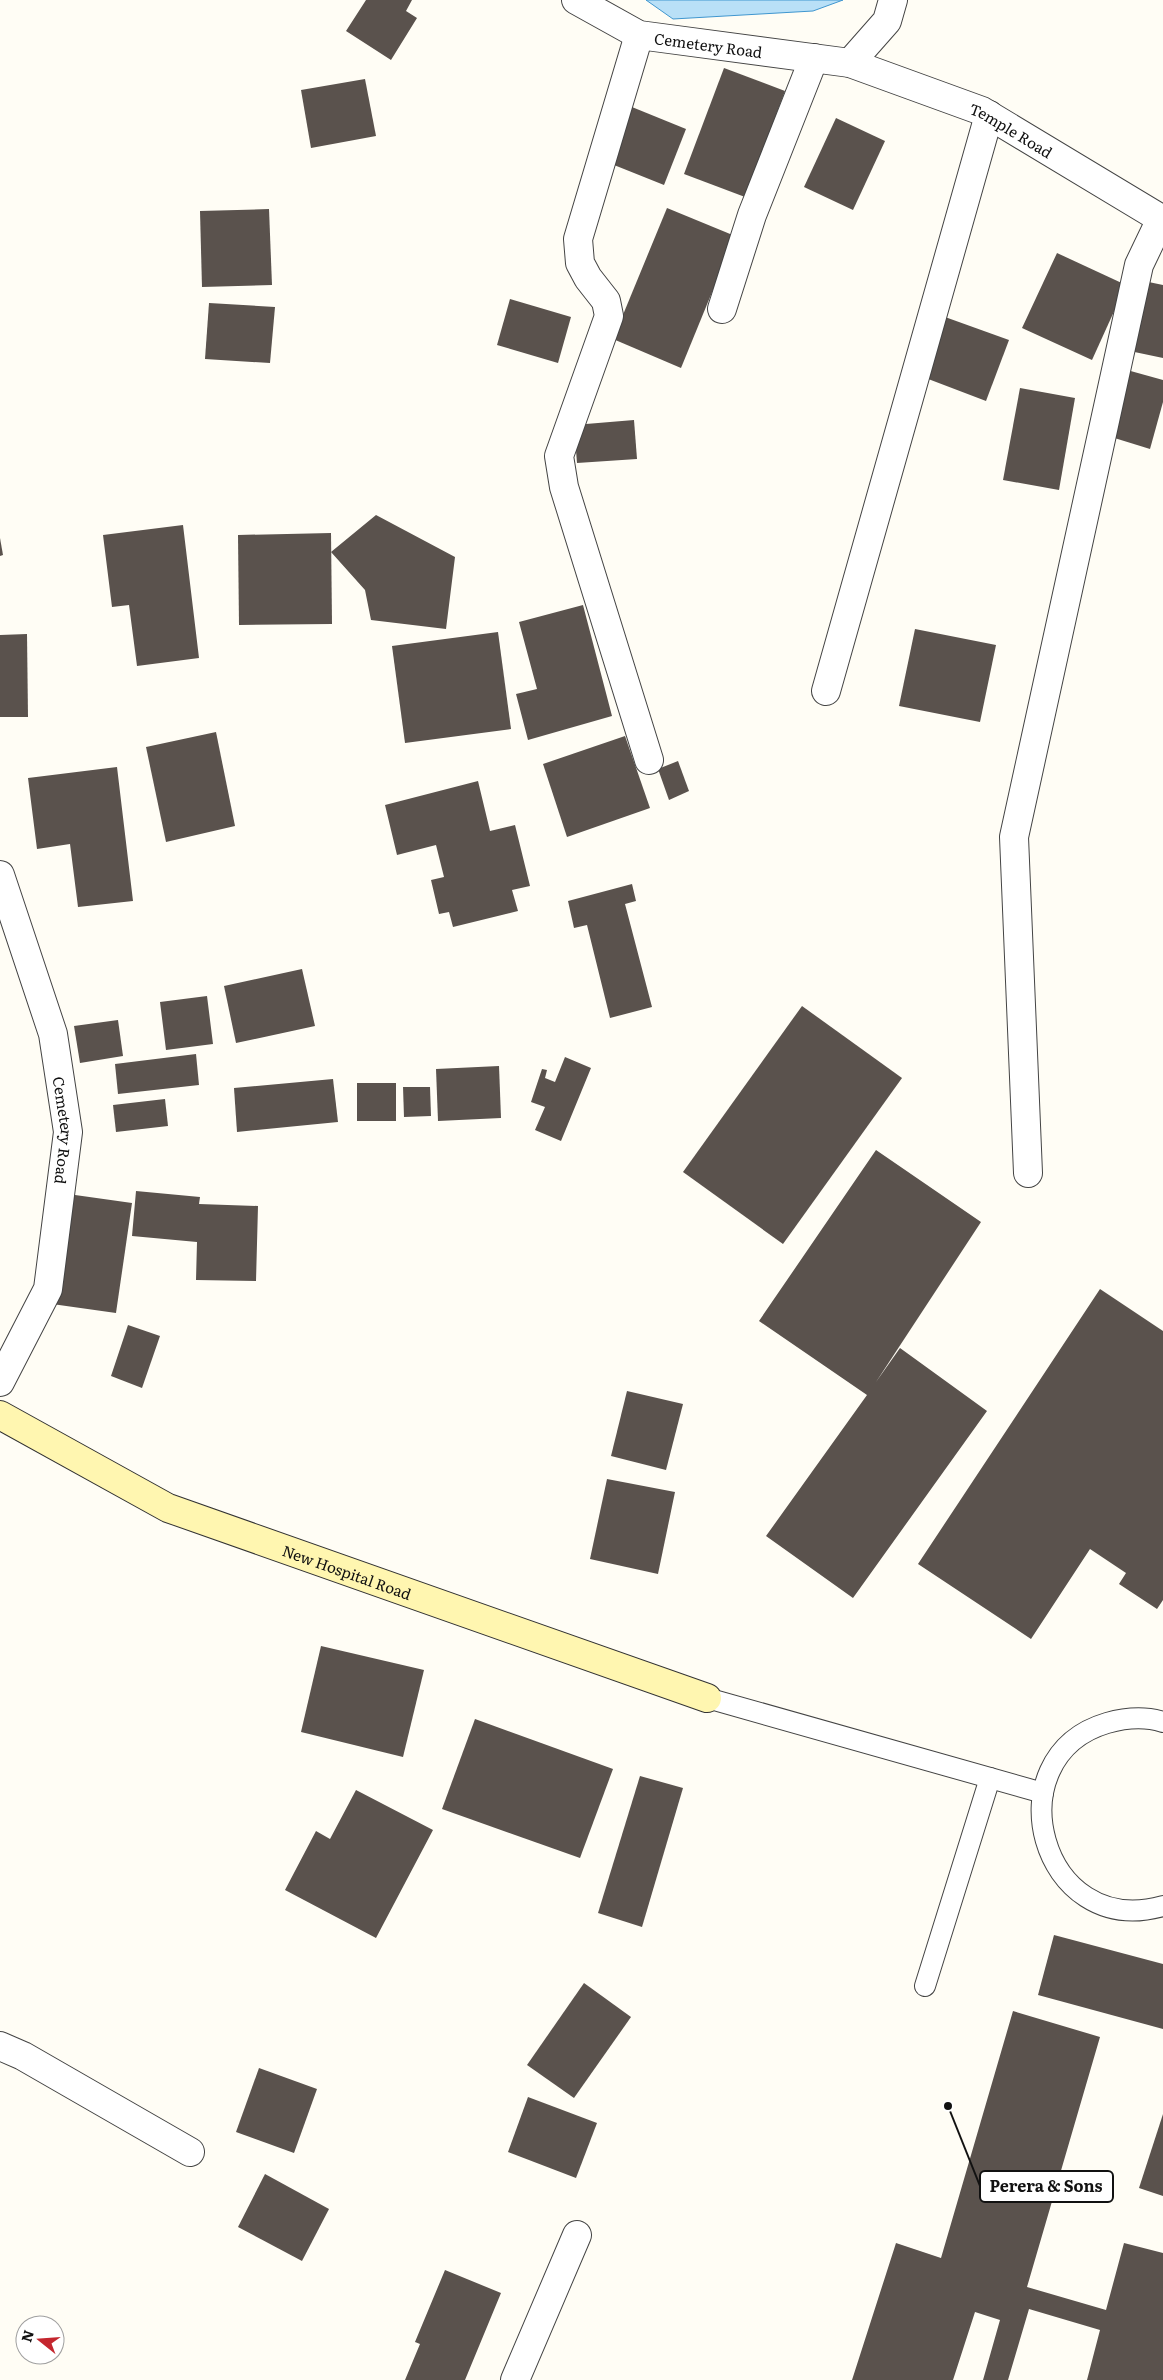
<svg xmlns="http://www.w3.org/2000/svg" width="1163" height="2380" font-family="Literata,serif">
	<rect width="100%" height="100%" fill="#fffdf5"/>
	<!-- water -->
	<polygon fill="#b9e0f7" stroke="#3f96cf" points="646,0 843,0 813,11 673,19"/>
	<!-- building -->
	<g fill="#5a524d">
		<polygon points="366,0 412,0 406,11 417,18 391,60 346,31"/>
		<polygon points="724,68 785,91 745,197 684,174"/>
		<polygon points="365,79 376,136 311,148 301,90"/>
		<polygon points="627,105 686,129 664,185 604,161"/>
		<polygon points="836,118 885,141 853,210 804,187"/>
		<polygon points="667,208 735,236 681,368 613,339"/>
		<polygon points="269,209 272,285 202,287 200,211"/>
		<polygon points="1057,253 1126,285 1092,360 1022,328"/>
		<polygon points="1139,280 1163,285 1163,358 1125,350"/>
		<polygon points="510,299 571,317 558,363 497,345"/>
		<polygon points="209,303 275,307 270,363 205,359"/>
		<polygon points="945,317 1009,340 986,401 923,377"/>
		<polygon points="1127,370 1163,380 1163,402 1150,449 1108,436"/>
		<polygon points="1020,388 1075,398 1059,490 1003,480"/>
		<polygon points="634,420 637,459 577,463 574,425"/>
		<polygon points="376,515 455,557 446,629 371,620 365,590 331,552"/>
		<polygon points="183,525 199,658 137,666 129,605 112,607 103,535"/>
		<polygon points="331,533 332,624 239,625 238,535"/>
		<polygon points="0,538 3,555 0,556"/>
		<polygon points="583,605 612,716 528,740 516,694 537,689 519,622"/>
		<polygon points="915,629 996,645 980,722 899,706"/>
		<polygon points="498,632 511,729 405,743 392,646"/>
		<polygon points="27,634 28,717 0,717 0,635"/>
		<polygon points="216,732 235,826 166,842 146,747"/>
		<polygon points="625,736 650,808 567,837 543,764"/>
		<polygon points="678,761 689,791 669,800 658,769"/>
		<polygon points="117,767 133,901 78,907 70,844 37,849 28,778"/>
		<polygon points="478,781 490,831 515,825 530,886 512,890 518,911 453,927 449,912 439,914 431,880 444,877 436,845 397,855 385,805"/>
		<polygon points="632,884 636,901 625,904 652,1007 610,1018 587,925 574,928 568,901"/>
		<polygon points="302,969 315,1026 236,1043 224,986"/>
		<polygon points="207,996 213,1044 166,1050 160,1002"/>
		<polygon points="802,1006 902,1078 783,1244 683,1172"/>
		<polygon points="118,1020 123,1056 80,1063 74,1026"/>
		<polygon points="196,1054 199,1085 118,1094 115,1064"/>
		<polygon points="565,1057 591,1068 561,1141 535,1130 545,1107 531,1102 542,1069 547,1070 545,1078 555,1082"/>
		<polygon points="499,1066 501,1118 438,1121 436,1069"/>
		<polygon points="333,1079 338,1122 237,1132 234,1088"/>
		<rect x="357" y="1083" width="39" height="38"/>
		<polygon points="403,1087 430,1087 431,1116 404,1117"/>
		<polygon points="165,1099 168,1126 116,1132 113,1105"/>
		<polygon points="876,1150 981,1222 876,1382 900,1348 987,1411 853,1598 766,1536 867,1395 759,1321"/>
		<polygon points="136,1191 200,1197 199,1204 258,1206 256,1281 196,1280 197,1242 132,1236"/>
		<polygon points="68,1194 132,1203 116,1313 52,1304"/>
		<polygon points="1100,1289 1163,1331 1163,1600 1157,1609 1119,1584 1126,1573 1090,1549 1031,1639 918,1564"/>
		<polygon points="128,1325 160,1336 142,1388 111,1376"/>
		<polygon points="627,1391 683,1404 666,1470 611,1456"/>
		<polygon points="607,1479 675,1492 658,1574 590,1559"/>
		<polygon points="321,1646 424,1670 403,1757 301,1732"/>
		<polygon points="475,1719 613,1769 580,1858 442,1809"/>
		<polygon points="640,1776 683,1788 642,1927 598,1913"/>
		<polygon points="356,1790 433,1830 376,1938 285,1890 316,1831 330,1839"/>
		<polygon points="1054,1935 1163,1964 1163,2029 1038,1995"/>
		<polygon points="584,1983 631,2017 574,2098 527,2065"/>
		<polygon points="1013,2011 1100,2037 1027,2287 1106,2310 1124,2243 1163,2253 1163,2380 1087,2380 1100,2330 1029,2309 1008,2380 983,2380 1000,2320 975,2312 953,2380 852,2380 896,2243 941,2258"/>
		<polygon points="259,2068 317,2089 294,2153 236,2132"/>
		<polygon points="528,2097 597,2123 576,2178 508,2152"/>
		<polygon points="1163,2114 1163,2196 1139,2188"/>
		<polygon points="265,2174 329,2209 302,2261 238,2227"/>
		<polygon points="445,2270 501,2293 465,2380 405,2380 420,2344 415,2342"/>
	</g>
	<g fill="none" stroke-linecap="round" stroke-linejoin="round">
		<defs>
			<g id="service">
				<polyline points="707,1698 1043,1793"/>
				<path d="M1163,1722C1144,1716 1125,1718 1107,1723C992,1757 1040,1941 1163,1906"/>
				<polyline points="925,1986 990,1778"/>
			</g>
			<g id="minor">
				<path id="s1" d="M576,0L639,35L850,63L982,111L1163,220"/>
				<polyline points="639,35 578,239 580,263 588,278 606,301 609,316 559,456 564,487 649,760"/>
				<polyline points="850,63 887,21 893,0"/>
				<polyline points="722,309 752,215 814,58"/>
				<polyline points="826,691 989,115"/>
				<path id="s2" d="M0,875L53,1034L68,1132L48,1289L0,1382"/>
				<polyline points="1028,1173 1014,837 1139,265 1161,219"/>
				<polyline points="0,2046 23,2056 190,2152"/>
				<polyline points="515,2380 577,2235"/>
			</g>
			<g id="secondary">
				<path id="s3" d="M0,1415L168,1508L707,1698"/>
			</g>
		</defs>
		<!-- service casing -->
		<use href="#service" stroke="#444" stroke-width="22"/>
		<!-- minor casing -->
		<use href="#minor" stroke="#444" stroke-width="30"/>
		<!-- secondary casing -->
		<use href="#secondary" stroke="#333" stroke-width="30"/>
		<!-- service -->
		<use href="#service" stroke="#fff" stroke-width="20"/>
		<!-- minor -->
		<use href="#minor" stroke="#fff" stroke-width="28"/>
		<!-- secondary -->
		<use href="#secondary" stroke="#fff6b0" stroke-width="28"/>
	</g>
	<g text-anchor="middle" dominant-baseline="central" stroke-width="5" stroke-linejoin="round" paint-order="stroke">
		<!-- street labels -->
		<g font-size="15" fill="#111" stroke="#fff">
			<text stroke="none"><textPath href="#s1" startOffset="142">Cemetery Road</textPath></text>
			<text stroke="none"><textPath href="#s1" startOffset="460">Temple Road</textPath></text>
			<text stroke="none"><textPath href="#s2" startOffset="265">Cemetery Road</textPath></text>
			<text stroke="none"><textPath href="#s3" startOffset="382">New Hospital Road</textPath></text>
		</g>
	</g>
	<!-- callouts -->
	<path fill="none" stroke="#111" stroke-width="2" d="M948 2106L980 2186"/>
	<circle fill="#111" stroke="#fff" stroke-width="2" cx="948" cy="2106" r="5"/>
	<rect fill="#fff" stroke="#111" stroke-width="2" x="980" y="2171" width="133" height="31" rx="5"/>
	<g font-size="16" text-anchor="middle" font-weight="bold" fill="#111">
		<text x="1046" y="2192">Perera &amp; Sons</text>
	</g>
	<!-- north arrow -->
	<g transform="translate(40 2340) rotate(287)"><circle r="24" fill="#ffffff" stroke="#a0a0a0"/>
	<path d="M0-4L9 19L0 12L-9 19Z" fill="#c4262e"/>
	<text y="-8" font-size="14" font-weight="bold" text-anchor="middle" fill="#111111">N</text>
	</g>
</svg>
